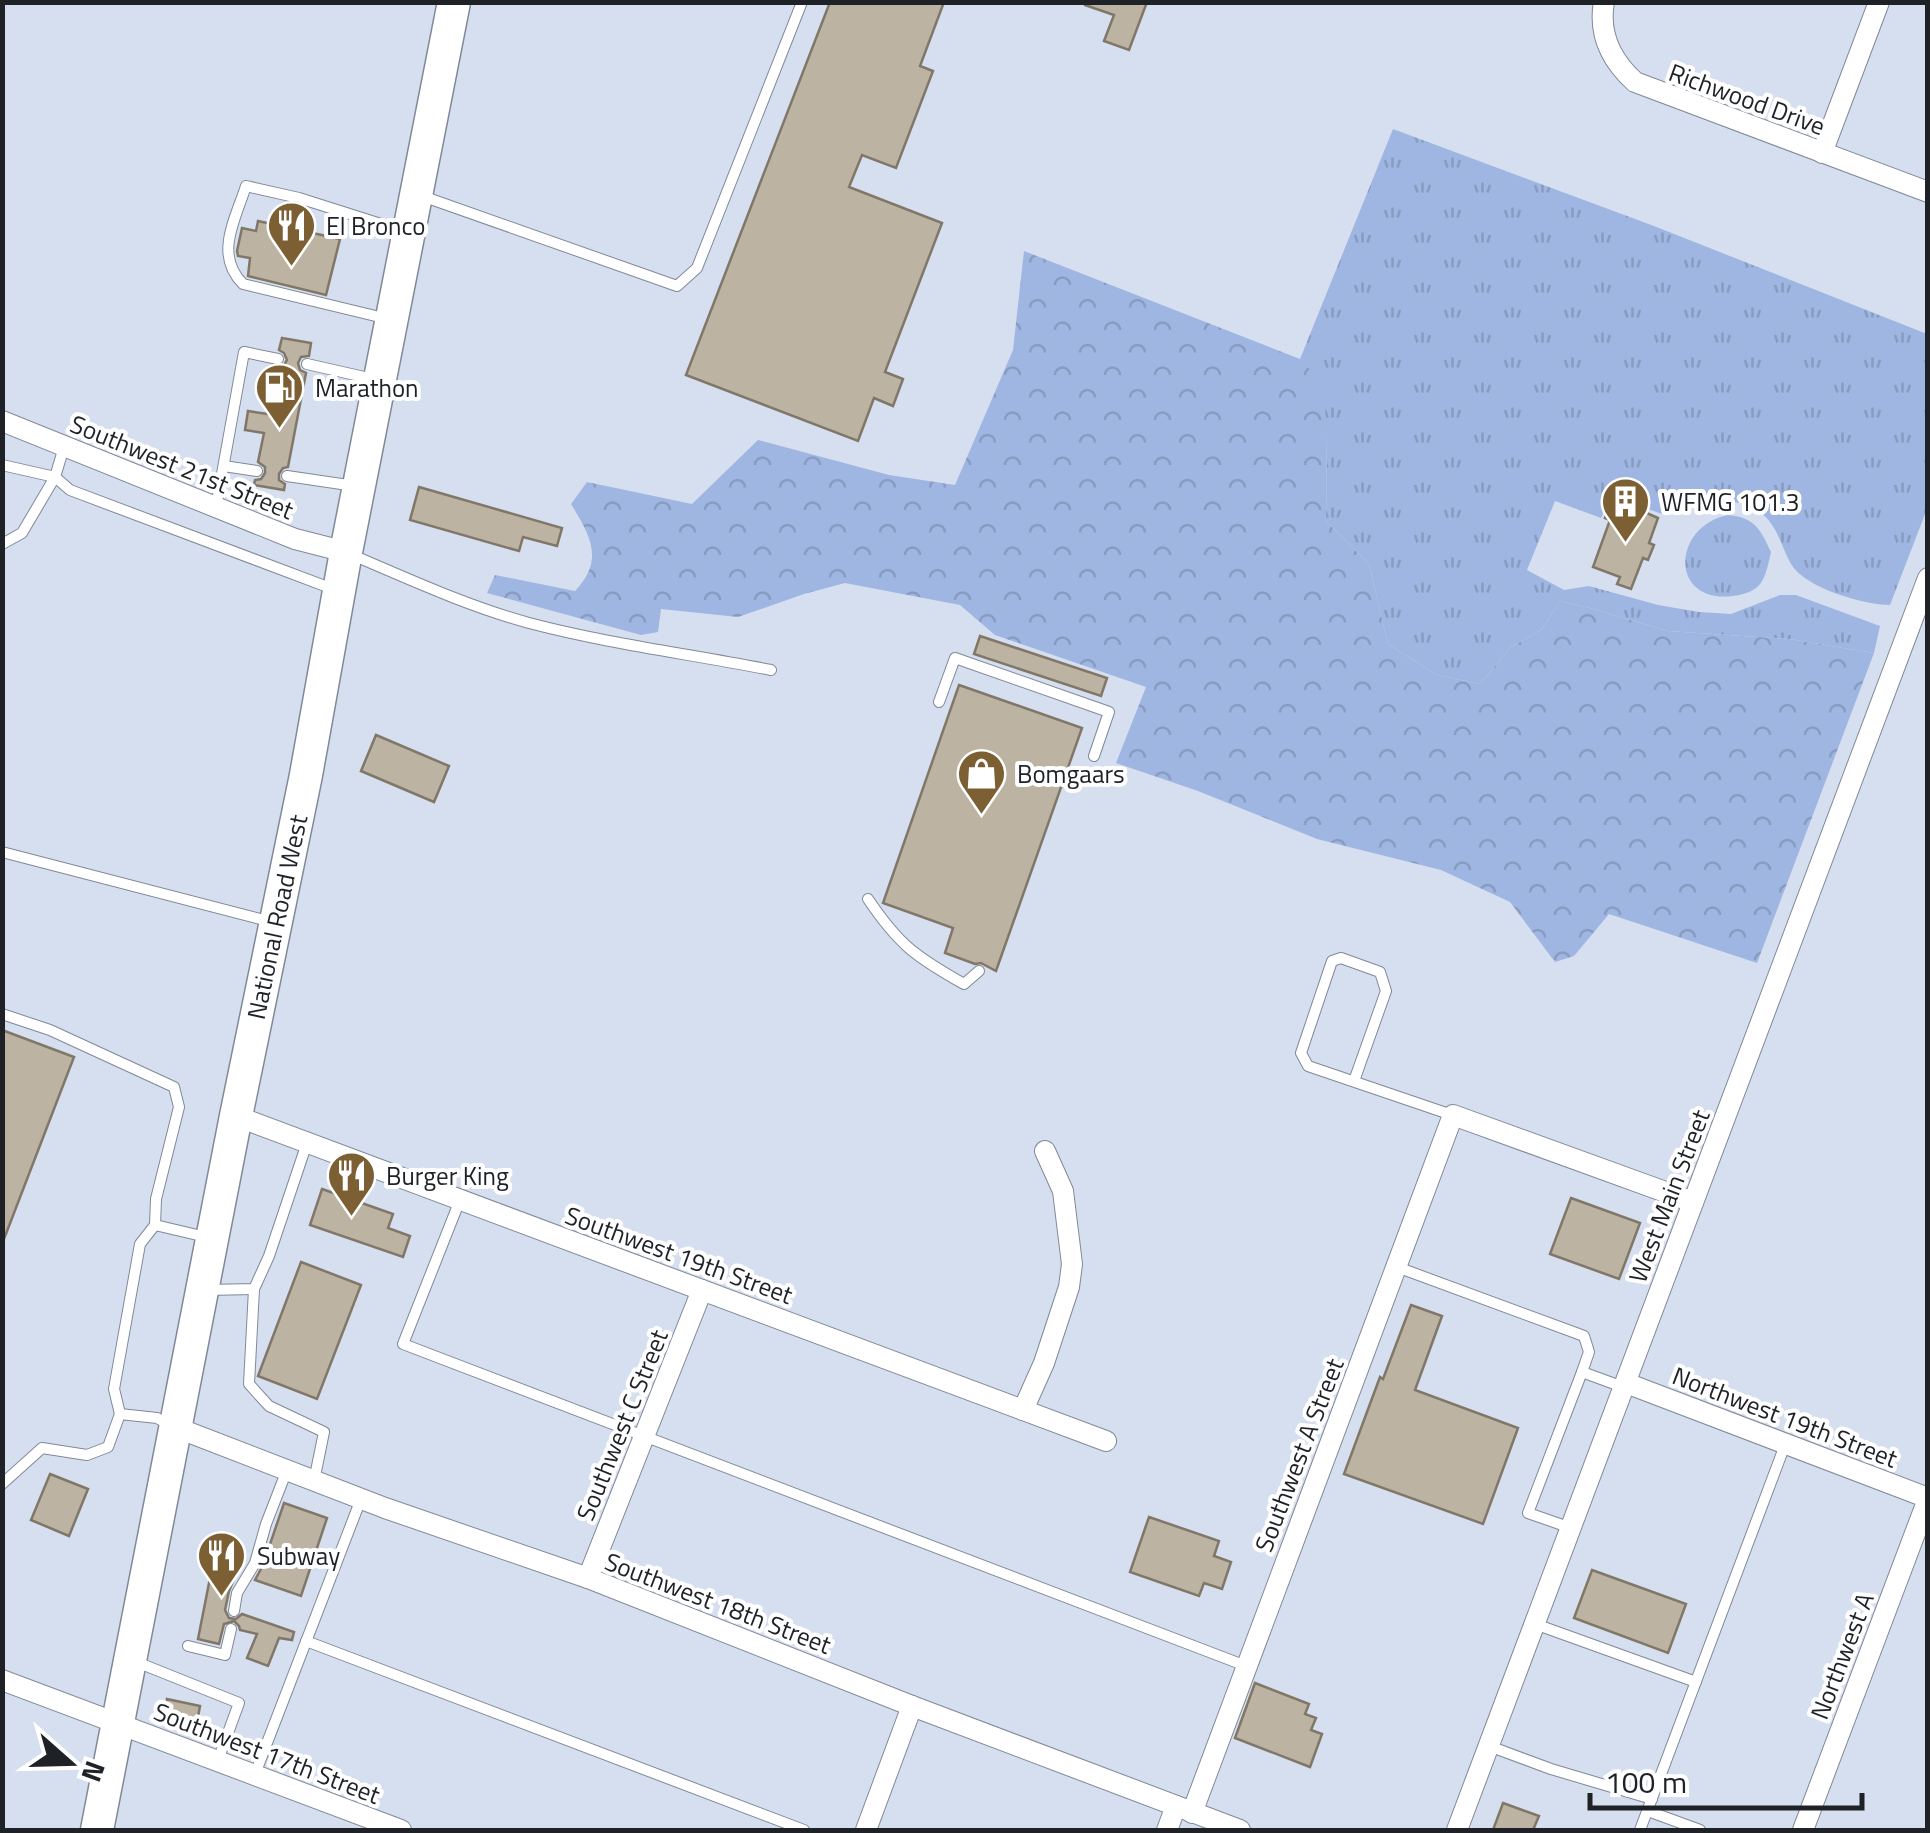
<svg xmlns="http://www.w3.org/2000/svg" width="1930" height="1833" font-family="'Titillium Web',sans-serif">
	<defs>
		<pattern id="grass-tufts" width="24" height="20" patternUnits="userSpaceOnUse" patternTransform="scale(2.5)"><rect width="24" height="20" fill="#9eb6e1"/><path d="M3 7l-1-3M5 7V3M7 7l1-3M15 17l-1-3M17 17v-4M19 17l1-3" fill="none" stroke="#889cc1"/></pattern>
		<pattern id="forest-crowns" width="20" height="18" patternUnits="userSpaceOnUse" patternTransform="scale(2.5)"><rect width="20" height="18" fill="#9eb6e1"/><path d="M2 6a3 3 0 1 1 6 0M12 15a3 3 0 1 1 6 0" fill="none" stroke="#889cc1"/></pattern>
	</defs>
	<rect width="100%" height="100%" fill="#d5dfef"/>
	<!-- grass -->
	<g fill="url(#grass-tufts)">
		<path d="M1393,129L1654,226L1927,334V509L1890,605C1864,605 1805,588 1791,564C1781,546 1777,524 1759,511C1739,497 1720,504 1699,505C1688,506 1678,502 1668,499L1662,514L1611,496L1601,518L1555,501L1527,570L1564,590L1589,586L1658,605L1699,612L1731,614L1780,595H1796L1880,626L1874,653L1789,639L1668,631L1590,608L1560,601L1541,630L1511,647L1480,684L1437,675L1388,644L1369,564L1326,521L1327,433L1300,359Z"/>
		<path d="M1727,515C1754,517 1760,528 1771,552C1765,579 1763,592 1733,596C1671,604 1670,529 1727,515Z"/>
	</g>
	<!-- forest -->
	<path fill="url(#forest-crowns)" d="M1024,251L1300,359L1323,384L1327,433L1326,521L1369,564L1388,644L1437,675L1480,684L1511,647L1541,630L1560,601L1590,608L1668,631L1789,639L1874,653L1757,963L1609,914L1574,956L1555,962L1510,902L1441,870L1317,839L1198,791L1116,763L1146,687L995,635L960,605L845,583L804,594L738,617L661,609L658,632L641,635L487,593L495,575L575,591C605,560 590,535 571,504L587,482L692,504L758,440L889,475L955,485L1013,350Z"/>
	<!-- building -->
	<g fill="#bdb3a3" stroke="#817768" stroke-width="2.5">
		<polygon points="830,2 944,2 920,66 933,71 896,168 862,155 849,187 942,223 885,372 903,379 893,406 874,398 858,441 686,375"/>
		<polygon points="1085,2 1147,2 1129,50 1104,41 1114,15 1085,5"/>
		<polygon points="258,221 340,239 326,295 248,276 250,258 238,256 237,251 242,228 256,231"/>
		<polygon points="282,338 311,343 309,356 301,357 298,363 300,370 306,373 288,467 283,468 279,474 279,480 285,484 284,490 254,485 255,480 261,479 265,473 265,467 258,462 264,433 245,430 248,411 268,414 276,368 284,365 287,360 284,353 279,350"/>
		<polygon points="419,487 562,528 557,546 523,537 519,551 410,520"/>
		<polygon points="1613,498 1658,518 1649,543 1654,545 1648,560 1643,558 1631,589 1617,584 1620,577 1593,567 1610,520 1605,518"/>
		<polygon points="980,636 1107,678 1101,696 974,654"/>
		<polygon points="959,685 1082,728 996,971 981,963 975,964 945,953 953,928 883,903"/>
		<polygon points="376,735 449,766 434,802 361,771"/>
		<polygon points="2,1030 74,1057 4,1239 2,1239"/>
		<polygon points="322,1189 393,1214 388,1228 410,1236 403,1257 310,1225"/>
		<polygon points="1571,1198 1640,1223 1619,1279 1550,1254"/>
		<polygon points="301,1262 361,1285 317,1399 258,1376"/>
		<polygon points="1411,1305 1442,1316 1415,1390 1518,1428 1483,1524 1344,1474 1380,1377 1383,1379"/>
		<polygon points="50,1474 88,1489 69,1536 31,1520"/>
		<polygon points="284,1503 327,1518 301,1596 255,1580 263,1565"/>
		<polygon points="1149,1517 1219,1541 1214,1556 1231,1562 1222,1589 1204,1583 1199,1596 1130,1572"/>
		<polygon points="1592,1570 1686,1604 1668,1653 1574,1618"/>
		<polygon points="211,1573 235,1577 229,1591 225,1610 229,1618 236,1619 242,1614 294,1632 292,1640 279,1638 268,1666 247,1658 257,1634 240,1630 239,1626 234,1621 224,1624 219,1644 198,1639"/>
		<polygon points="1255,1683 1309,1704 1305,1714 1316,1718 1311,1730 1322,1734 1310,1767 1235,1738"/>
		<polygon points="167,1699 200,1706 196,1728 162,1722"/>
		<polygon points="1503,1803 1539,1816 1533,1830 1493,1830"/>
	</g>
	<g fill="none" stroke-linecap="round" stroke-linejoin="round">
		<defs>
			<g id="lane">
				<polyline points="422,196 677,286 697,268 802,2"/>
				<path d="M388,319L243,284C214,255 235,220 246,186L299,198L403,231"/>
				<polyline points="307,364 373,379"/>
				<polyline points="64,447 55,477 70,490 333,589"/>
				<polyline points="2,465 55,477 22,533 2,544"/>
				<polyline points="224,466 257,471"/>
				<polyline points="287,476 355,486"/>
				<polyline points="216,507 244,352 278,359"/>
				<path d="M350,554C409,579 467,606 529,623C609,644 690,654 771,670"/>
				<polyline points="939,702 955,658 1109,712 1094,756"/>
				<polyline points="2,852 272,922"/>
				<path d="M868,899C899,945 916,957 964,984L979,971"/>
				<polyline points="2,1014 50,1030 174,1087 179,1107 156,1199 155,1225 206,1237"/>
				<polyline points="1354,1081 1386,991 1380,972 1341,958 1332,961 1301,1053 1308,1066 1452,1115"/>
				<polyline points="460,1200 403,1344 1246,1666"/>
				<polyline points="1397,1267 1584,1336 1589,1352 1582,1372"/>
				<polyline points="254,1289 249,1384 269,1406 324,1432 314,1481"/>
				<polyline points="206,1290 254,1289 269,1256 307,1143"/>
				<polyline points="120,1414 114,1389 140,1244 155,1225"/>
				<polyline points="2,1484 42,1448 87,1455 108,1447 120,1414 157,1418 170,1425"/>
				<polyline points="1571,1528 1528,1513 1582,1372 1623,1387"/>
				<polyline points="234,1611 237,1593 255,1563 266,1524 287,1470"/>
				<polyline points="1535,1624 1696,1682"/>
				<polyline points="306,1641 804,1830"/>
				<polyline points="188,1646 225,1655 231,1629"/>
				<polyline points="134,1661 239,1703 218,1760"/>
				<polyline points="1489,1746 1551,1769 1652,1799"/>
				<polyline points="255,1774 361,1499"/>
				<polyline points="1648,1811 1700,1830"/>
				<polyline points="1640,1830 1785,1445"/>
			</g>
			<g id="street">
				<path d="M1604,2C1598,35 1612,61 1635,82L1928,192"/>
				<polyline points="1822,153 1879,2"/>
				<polyline points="2,421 295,539 346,552"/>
				<polyline points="236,1116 1106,1441"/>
				<polyline points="1626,1383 1928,1498"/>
				<polyline points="1023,1410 1044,1363 1069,1287 1072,1264 1063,1191 1045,1151"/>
				<polyline points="175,1427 385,1508 588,1578 912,1706 1240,1830"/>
				<polyline points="588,1578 702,1290"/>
				<polyline points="2,1680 401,1830"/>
				<polyline points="1192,1813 1453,1115 1693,1202"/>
				<polyline points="866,1830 912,1706"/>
				<polyline points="1167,1830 1176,1806"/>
				<polyline points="1457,1830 1928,578"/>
				<polyline points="1803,1830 1928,1499"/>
			</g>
			<polyline id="primary" points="97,1830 236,1116 306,775 346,552 454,2"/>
		</defs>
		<!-- lane casing -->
		<use href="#lane" stroke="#808998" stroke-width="12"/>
		<!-- street casing -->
		<use href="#street" stroke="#808998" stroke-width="22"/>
		<!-- primary casing -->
		<use href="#primary" stroke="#808998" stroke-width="35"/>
		<!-- lane -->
		<use href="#lane" stroke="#fff" stroke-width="10"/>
		<!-- street -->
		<use href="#street" stroke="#fff" stroke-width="20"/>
		<!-- primary -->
		<use href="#primary" stroke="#fff" stroke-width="32"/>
	</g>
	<!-- icons -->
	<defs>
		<symbol id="restaurant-pin" viewBox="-11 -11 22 30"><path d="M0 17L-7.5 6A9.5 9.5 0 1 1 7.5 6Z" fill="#7c5f32" stroke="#fff"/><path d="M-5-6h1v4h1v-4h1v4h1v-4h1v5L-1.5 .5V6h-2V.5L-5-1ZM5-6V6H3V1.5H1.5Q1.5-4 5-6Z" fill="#fff"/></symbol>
		<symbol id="fuel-pin" viewBox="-11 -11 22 30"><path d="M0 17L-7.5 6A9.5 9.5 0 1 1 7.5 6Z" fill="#7c5f32" stroke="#fff"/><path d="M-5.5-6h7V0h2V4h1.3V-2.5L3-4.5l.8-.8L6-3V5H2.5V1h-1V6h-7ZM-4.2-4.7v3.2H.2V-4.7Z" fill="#fff"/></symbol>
		<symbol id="building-pin" viewBox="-11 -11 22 30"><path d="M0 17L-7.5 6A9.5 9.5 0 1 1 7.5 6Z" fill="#7c5f32" stroke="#fff"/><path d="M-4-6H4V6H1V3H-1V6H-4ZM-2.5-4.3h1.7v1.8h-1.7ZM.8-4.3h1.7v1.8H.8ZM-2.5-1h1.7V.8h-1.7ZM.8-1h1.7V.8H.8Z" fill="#fff"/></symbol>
		<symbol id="shop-pin" viewBox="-11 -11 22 30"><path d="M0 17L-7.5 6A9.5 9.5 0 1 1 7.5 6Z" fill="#7c5f32" stroke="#fff"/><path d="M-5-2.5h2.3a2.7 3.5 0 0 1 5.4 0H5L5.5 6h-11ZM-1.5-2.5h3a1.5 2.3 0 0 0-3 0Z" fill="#fff"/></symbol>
	</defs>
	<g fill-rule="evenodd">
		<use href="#restaurant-pin" x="264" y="198" width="55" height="75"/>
		<use href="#fuel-pin" x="252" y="360" width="55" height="75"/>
		<use href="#building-pin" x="1598" y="474" width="55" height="75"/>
		<use href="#shop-pin" x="954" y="746" width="55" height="75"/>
		<use href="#restaurant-pin" x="324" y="1148" width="55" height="75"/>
		<use href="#restaurant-pin" x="194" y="1528" width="55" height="75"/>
	</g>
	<g text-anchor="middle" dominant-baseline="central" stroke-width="8" stroke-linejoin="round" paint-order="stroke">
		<!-- street labels -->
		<g font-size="25" fill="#1e2227" stroke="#fff">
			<text transform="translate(1747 99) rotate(20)">Richwood Drive</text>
			<text transform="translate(182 467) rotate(22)">Southwest 21st Street</text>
			<text transform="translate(277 917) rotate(-78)">National Road West</text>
			<text transform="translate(1669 1196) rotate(-69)">West Main Street</text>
			<text transform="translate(679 1255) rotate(20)">Southwest 19th Street</text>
			<text transform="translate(1785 1417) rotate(21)">Northwest 19th Street</text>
			<text transform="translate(622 1425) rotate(-68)">Southwest C Street</text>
			<text transform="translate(1299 1455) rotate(-69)">Southwest A Street</text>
			<text transform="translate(718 1603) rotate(21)">Southwest 18th Street</text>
			<text transform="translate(1842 1656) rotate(-69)">Northwest A</text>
			<text transform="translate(267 1753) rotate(21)">Southwest 17th Street</text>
		</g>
		<!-- poi labels -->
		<g font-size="25" fill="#1e2227" stroke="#fff" text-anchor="start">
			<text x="326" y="226">El Bronco</text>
			<text x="315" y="388">Marathon</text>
			<text x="1661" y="502">WFMG 101.3</text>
			<text x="1017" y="774">Bomgaars</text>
			<text x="386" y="1176">Burger King</text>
			<text x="257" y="1556">Subway</text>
		</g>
	</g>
	<!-- border -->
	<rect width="1930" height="1833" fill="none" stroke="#1e2227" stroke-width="10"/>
	<!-- north arrow -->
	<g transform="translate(70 1763) rotate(110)" stroke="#ffffff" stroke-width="8" paint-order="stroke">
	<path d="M0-8L18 38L0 25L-18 38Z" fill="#1e2227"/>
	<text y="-15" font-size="28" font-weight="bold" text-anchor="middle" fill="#1e2227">N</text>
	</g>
	<!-- scale -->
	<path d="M1590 1793v15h272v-15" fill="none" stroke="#1e2227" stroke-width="5"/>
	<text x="1605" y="1793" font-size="30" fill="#1e2227" stroke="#ffffff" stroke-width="8" paint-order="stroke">100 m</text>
</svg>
